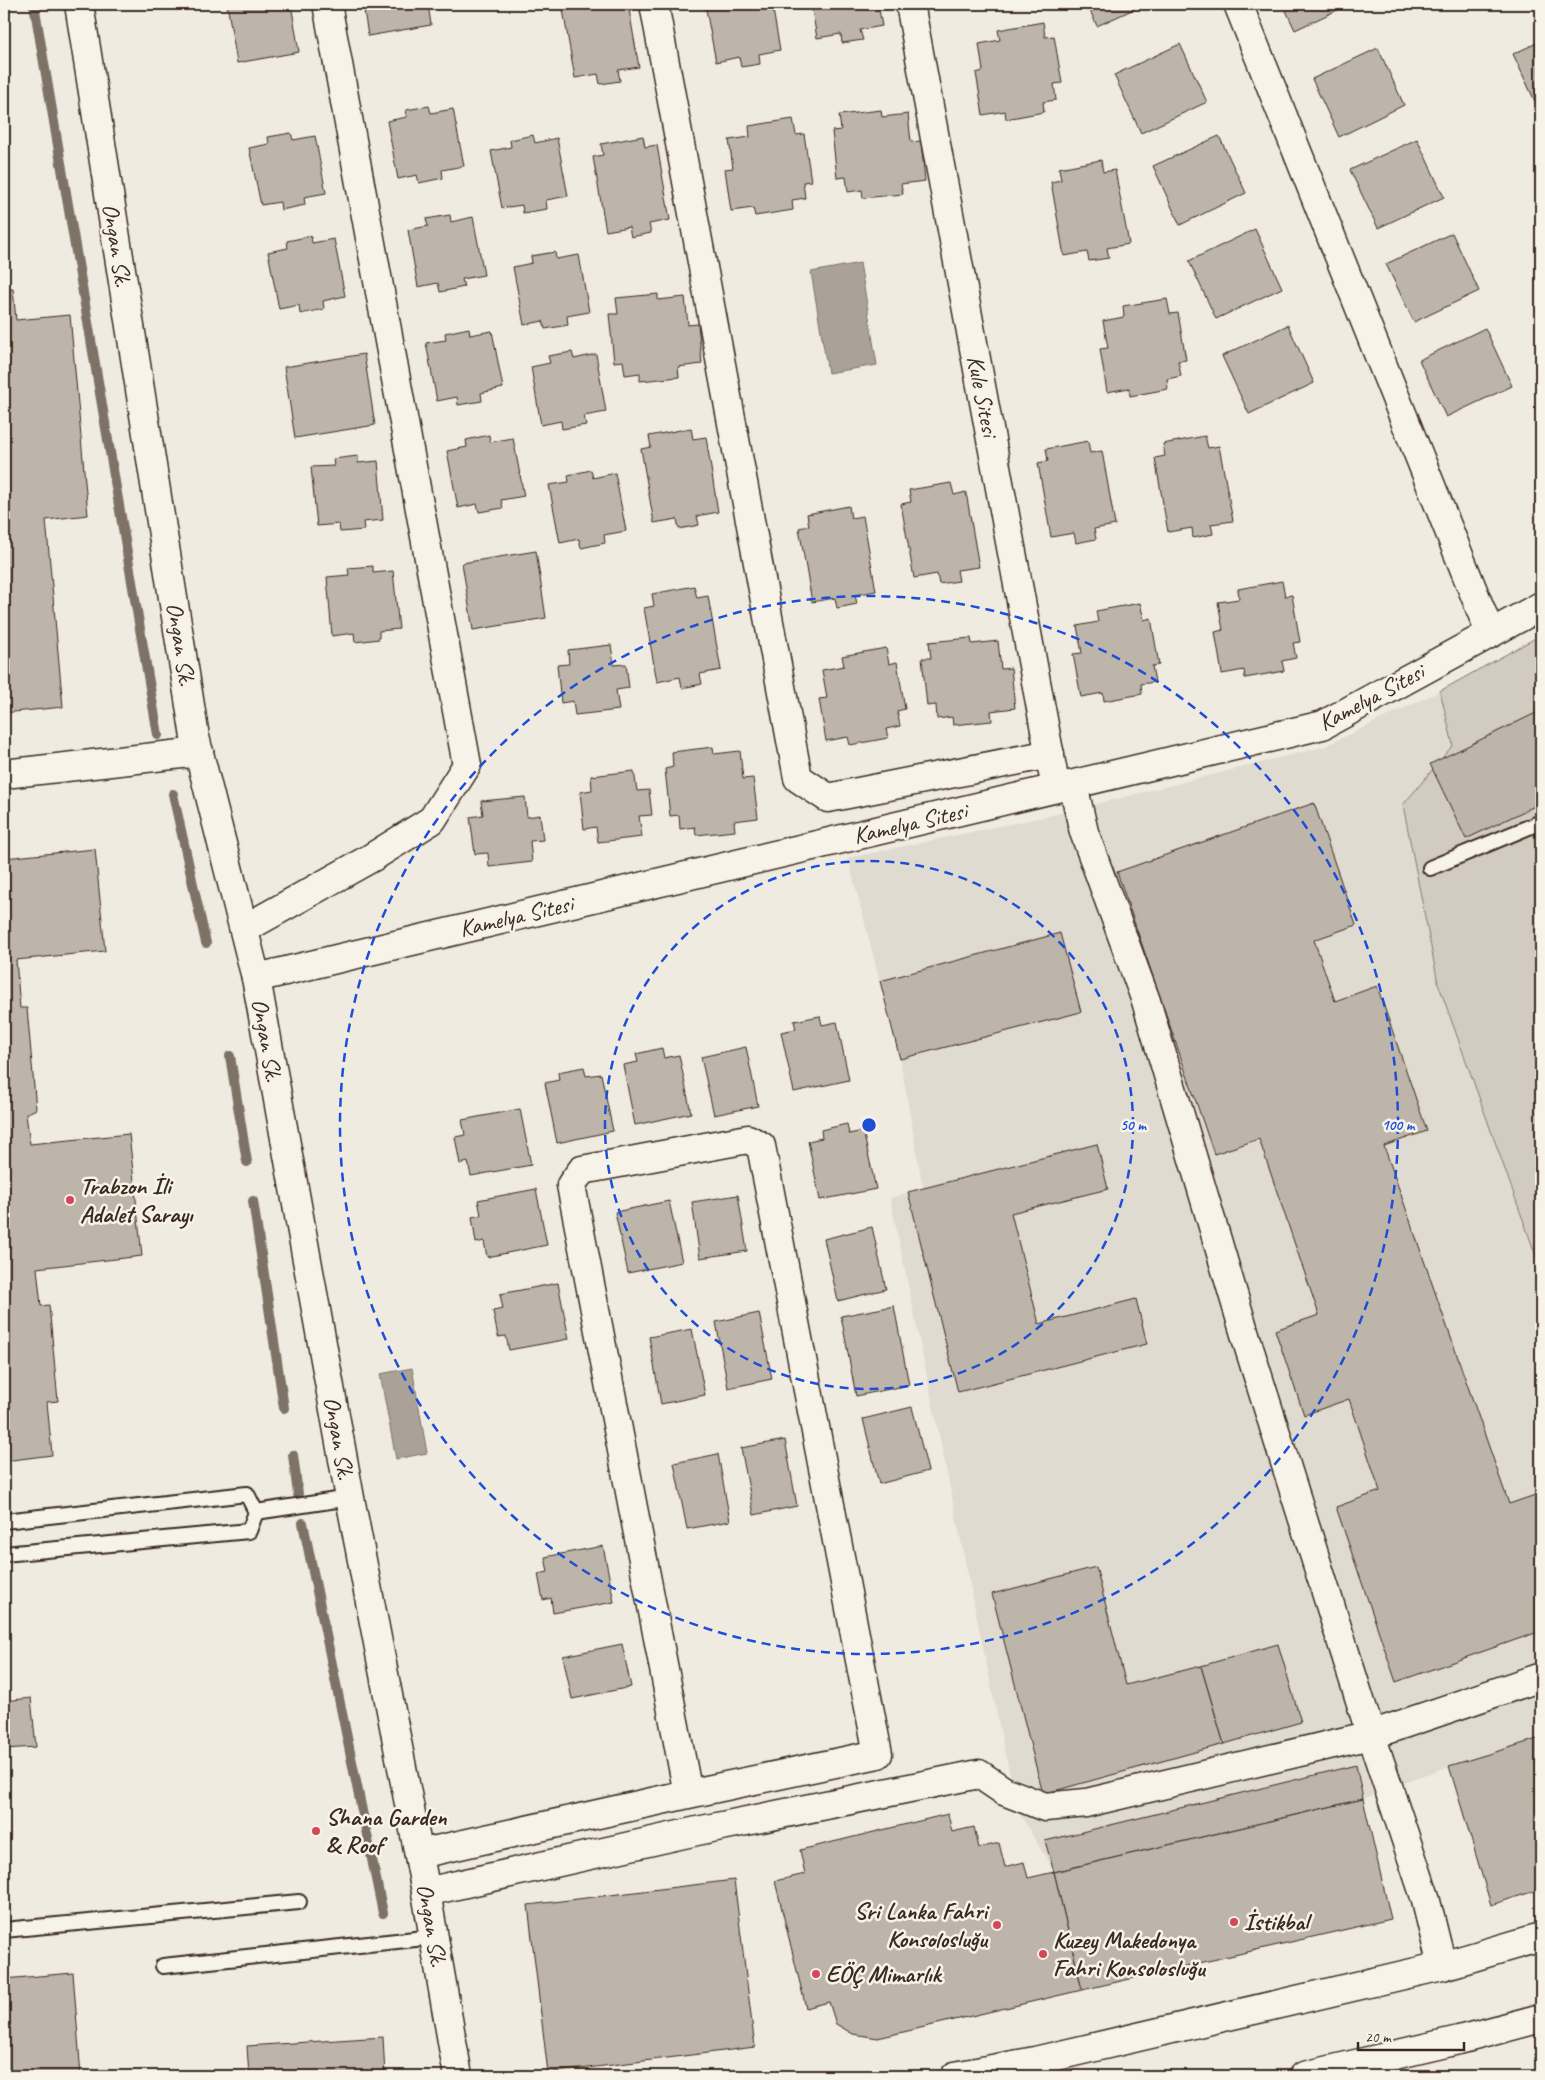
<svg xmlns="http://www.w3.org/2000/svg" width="1545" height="2080" font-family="Caveat,sans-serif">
	<rect width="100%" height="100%" fill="#efebe0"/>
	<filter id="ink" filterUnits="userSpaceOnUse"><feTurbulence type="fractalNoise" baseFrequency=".02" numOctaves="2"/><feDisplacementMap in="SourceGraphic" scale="10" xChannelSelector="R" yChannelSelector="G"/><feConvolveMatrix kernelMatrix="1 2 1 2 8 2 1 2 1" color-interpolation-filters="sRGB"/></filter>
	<g filter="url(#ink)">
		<!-- built -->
		<polygon fill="#e0dbd0" points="1440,691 1453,745 1403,806 1438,983 1541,1270 1541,1738 1449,1766 1363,1799 1054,1872 1020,1814 1004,1749 890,1198 923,1188 900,1059 848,858 1053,815 1323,747"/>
		<!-- green -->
		<polygon fill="#d1cbc0" stroke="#867a6f" points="1541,635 1541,1270 1438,983 1403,805 1453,745 1440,691"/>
		<!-- water -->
		<g fill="#aaa296" stroke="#7e7266">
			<polygon points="860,263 877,365 828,373 811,272"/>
			<polygon points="412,1368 427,1453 396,1459 380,1374"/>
		</g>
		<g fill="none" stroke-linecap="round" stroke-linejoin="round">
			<!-- stream -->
			<g stroke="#7e7266" stroke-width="10">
				<polyline points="34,4 158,735"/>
				<polyline points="173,794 206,943"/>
				<polyline points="230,1056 247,1162"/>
				<polyline points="253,1201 284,1408"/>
				<polyline points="293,1455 298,1494"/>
				<polyline points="303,1523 383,1913"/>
			</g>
		</g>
		<!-- building -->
		<g fill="#bdb5aa" stroke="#3b2a1e">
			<polygon points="227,4 291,4 299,52 237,63"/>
			<polygon points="363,4 428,4 431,25 368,36"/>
			<polygon points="562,4 628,4 639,67 618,70 620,81 600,84 598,74 575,78"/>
			<polygon points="705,4 772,4 780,50 759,54 760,64 741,67 739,57 716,62"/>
			<polygon points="811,4 878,4 882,26 860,30 863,40 842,43 841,34 817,38"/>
			<polygon points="1087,4 1145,4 1097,26"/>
			<polygon points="1283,4 1350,4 1295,30"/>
			<polygon points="1043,22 1045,37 1054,36 1062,83 1054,84 1056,100 1043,102 1044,112 1006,119 1005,111 983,115 976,73 983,71 979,44 1000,40 998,30"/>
			<polygon points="1541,41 1541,112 1540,112 1513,54"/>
			<polygon points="1180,44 1207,102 1141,133 1114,75"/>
			<polygon points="1378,48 1404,105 1339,137 1312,79"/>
			<polygon points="429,106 431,113 453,109 464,166 442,170 443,178 419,183 417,175 398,179 387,121 407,117 406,110"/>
			<polygon points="881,110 882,117 908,114 911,142 921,141 925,181 901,184 903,194 863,198 862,190 848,192 846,177 837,178 832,131 841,130 839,115"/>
			<polygon points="793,119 796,135 804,134 811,181 803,182 805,198 792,200 793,210 755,216 753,208 731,211 725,169 733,168 729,140 750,137 749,126"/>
			<polygon points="291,133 293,140 315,136 326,193 304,197 305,205 281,210 280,202 261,205 249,148 269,144 268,137"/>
			<polygon points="533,135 535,143 557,138 568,196 546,200 547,209 523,213 522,205 502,208 491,151 511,147 510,140"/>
			<polygon points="643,136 645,147 657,145 670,220 649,224 651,233 631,237 629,227 606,231 593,157 603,155 601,144"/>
			<polygon points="1219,136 1246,193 1180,225 1153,166"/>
			<polygon points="1417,139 1444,197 1378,228 1350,170"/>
			<polygon points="1101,160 1103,172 1115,170 1129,244 1107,248 1109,258 1089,261 1087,252 1064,256 1051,182 1061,180 1059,168"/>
			<polygon points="450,215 451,222 473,217 484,275 462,279 464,287 440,292 438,283 418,287 408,230 428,226 426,219"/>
			<polygon points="1255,229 1282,288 1216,319 1189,261"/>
			<polygon points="1452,233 1479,291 1414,322 1386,264"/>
			<polygon points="311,236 312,243 334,239 345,296 323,301 324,309 300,314 299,305 279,309 268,252 288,248 287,241"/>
			<polygon points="555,252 556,259 579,255 589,312 567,316 568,325 545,329 543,321 524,325 513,267 532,263 531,256"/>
			<polygon points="13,289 16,320 70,315 88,515 46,520 63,707 4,713 4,290"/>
			<polygon points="658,294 658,300 685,297 688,325 698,324 702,364 678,367 679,377 640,381 640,373 625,375 623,361 614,362 609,314 618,314 616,298"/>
			<polygon points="1167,299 1170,314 1178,313 1186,360 1178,361 1181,376 1167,379 1168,389 1130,396 1129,388 1107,392 1100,349 1108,348 1103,321 1124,317 1123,306"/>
			<polygon points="1288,325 1314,383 1249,414 1222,356"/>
			<polygon points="469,328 470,335 492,331 503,388 481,393 482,401 458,405 457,397 437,401 426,343 446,340 445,333"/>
			<polygon points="1485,328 1512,386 1446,417 1419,360"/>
			<polygon points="572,352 574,359 596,354 606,412 584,416 586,425 562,429 561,421 541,425 531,367 550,363 548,356"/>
			<polygon points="364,354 375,425 295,438 284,367"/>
			<polygon points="691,428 693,439 706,437 718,512 697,516 699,525 679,529 677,519 654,523 641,449 651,447 649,436"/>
			<polygon points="489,435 490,442 513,438 524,496 501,500 503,508 479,512 477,504 458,508 447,451 467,447 466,440"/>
			<polygon points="1205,436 1208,448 1219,446 1233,521 1211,524 1213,534 1193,538 1192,528 1168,532 1155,458 1165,456 1163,444"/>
			<polygon points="1088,441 1090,453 1102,451 1115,525 1094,529 1096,539 1076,543 1074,533 1051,537 1038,463 1048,461 1046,449"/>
			<polygon points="358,456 358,463 378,461 383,520 363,522 364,530 340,532 339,524 317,526 311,467 334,466 333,459"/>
			<polygon points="591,470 593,478 615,473 626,531 604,535 605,543 581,548 579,539 560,543 549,485 569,482 568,475"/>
			<polygon points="951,483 954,495 966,492 979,567 957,570 959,581 939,584 937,574 914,578 901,504 911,502 909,490"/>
			<polygon points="849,506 851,518 863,516 876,591 855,595 857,604 837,608 835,598 812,602 799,528 809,526 807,514"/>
			<polygon points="536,551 546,618 473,630 462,563"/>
			<polygon points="373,566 373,573 393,571 399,629 379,631 379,639 355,642 354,633 332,636 327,577 349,575 348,568"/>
			<polygon points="1282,581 1285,596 1292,595 1300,642 1293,643 1296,658 1282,661 1284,671 1245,678 1244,670 1222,674 1215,632 1223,630 1218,602 1239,599 1238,589"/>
			<polygon points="694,586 697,598 708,596 721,670 700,674 702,684 682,688 680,677 657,682 644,608 654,606 652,594"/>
			<polygon points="1140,603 1144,620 1151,618 1159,665 1152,666 1155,682 1141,684 1142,694 1104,701 1103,693 1081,697 1073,654 1082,653 1077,626 1098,622 1096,611"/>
			<polygon points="971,638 972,644 998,641 1001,669 1011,668 1015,708 991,711 992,721 953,725 952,717 937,719 936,705 927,706 922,658 931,658 929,642"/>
			<polygon points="611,645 614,665 626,664 629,688 616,690 619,710 575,715 573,701 561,703 557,665 569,664 568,650"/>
			<polygon points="886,648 889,664 897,662 905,709 897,711 900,726 886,729 888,738 850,745 848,737 826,741 819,699 827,698 822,670 844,666 842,656"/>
			<polygon points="1536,713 1541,724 1541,803 1466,839 1430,764"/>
			<polygon points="713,747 714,754 740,751 743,779 753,778 758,818 734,821 735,831 696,835 695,827 680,829 679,815 670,816 665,769 673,767 672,752"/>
			<polygon points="634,771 637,791 649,790 652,815 639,816 642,837 598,842 596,827 584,829 580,792 592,790 591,776"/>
			<polygon points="525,797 527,817 540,815 543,840 530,841 532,862 489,867 488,853 475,854 470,817 483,815 481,801"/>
			<polygon points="1314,803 1356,925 1314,940 1335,1001 1377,986 1427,1131 1384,1146 1509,1504 1541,1493 1541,1631 1396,1682 1336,1507 1380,1491 1349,1399 1304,1415 1275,1330 1319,1315 1259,1139 1214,1154 1117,872"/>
			<polygon points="95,849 105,951 16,960 20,1008 27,1008 36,1109 26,1114 30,1144 129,1134 142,1256 37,1268 41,1306 49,1305 58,1401 47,1402 52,1455 4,1461 4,858"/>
			<polygon points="1060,933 1081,1012 900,1059 880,981"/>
			<polygon points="820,1016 822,1025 837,1022 849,1080 794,1092 781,1032 796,1029 794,1021"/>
			<polygon points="746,1047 758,1106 714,1115 701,1057"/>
			<polygon points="662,1048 664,1058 679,1055 691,1113 635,1125 623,1065 638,1062 636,1054"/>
			<polygon points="584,1067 586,1076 601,1074 613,1131 557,1143 545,1083 559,1080 558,1072"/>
			<polygon points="520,1109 531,1165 471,1176 468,1162 460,1164 455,1137 465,1135 462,1120"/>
			<polygon points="847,1124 849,1134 863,1131 876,1189 820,1200 808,1141 822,1138 821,1130"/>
			<polygon points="1097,1144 1108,1189 1011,1213 1039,1324 1136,1299 1147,1344 958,1392 908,1192"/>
			<polygon points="536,1189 547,1245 487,1257 484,1241 476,1243 472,1217 481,1215 478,1200"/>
			<polygon points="738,1195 747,1251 700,1258 692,1202"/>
			<polygon points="669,1201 682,1262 628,1273 615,1212"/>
			<polygon points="872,1227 886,1289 838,1301 824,1239"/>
			<polygon points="558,1283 569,1339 509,1350 506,1336 498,1337 493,1311 503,1309 500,1294"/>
			<polygon points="894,1306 909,1385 856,1396 841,1316"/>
			<polygon points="759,1313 772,1379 728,1388 716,1322"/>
			<polygon points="692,1329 705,1395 661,1404 649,1337"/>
			<polygon points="912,1407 928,1471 879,1484 863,1419"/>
			<polygon points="785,1440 797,1506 754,1515 741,1448"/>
			<polygon points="718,1454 730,1521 687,1529 674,1463"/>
			<polygon points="603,1546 614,1602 553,1613 551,1598 543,1600 538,1574 548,1572 545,1557"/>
			<polygon points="1096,1567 1126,1685 1201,1666 1224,1744 1043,1794 992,1594"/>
			<polygon points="622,1644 631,1687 572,1699 563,1656"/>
			<polygon points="1278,1644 1301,1722 1224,1744 1201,1666"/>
			<polygon points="31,1698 36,1747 4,1749 4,1701"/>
			<polygon points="1541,1738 1541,1889 1491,1905 1449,1766"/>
			<polygon points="1356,1765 1363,1799 1054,1872 1045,1841"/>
			<polygon points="1363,1799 1391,1919 1082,1990 1054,1872"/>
			<polygon points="948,1814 952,1832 974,1827 979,1848 999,1843 1005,1867 1024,1862 1028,1878 1054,1872 1082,1990 878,2038 853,2034 836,2024 829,2002 806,2008 775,1881 805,1874 800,1850"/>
			<polygon points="734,1880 755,2047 548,2073 528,1905"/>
			<polygon points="73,1973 81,2076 4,2076 4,1979"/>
			<polygon points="383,2037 385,2076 249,2076 247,2046"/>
		</g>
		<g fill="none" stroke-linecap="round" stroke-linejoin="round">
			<defs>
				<g id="lane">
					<polyline points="1430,868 1541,822"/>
					<polyline points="256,1512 350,1498"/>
					<polyline points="4,1521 247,1494 256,1512 249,1531 4,1554"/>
					<polyline points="4,1930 299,1902"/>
					<polyline points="163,1966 434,1937"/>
				</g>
				<g id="street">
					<polyline points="79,4 195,737 256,978 350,1498 426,1892 458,2076"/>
					<polyline points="654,4 798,778 828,798 1050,754"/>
					<polyline points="910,4 1053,773"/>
					<polyline points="1238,4 1490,633"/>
					<polyline points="4,774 199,752"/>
					<polyline points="1073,785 1084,832 1146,1001 1250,1351 1371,1735 1425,1897 1442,1966"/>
					<polyline points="244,929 371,858 432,820 467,765 327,4"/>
					<polyline points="256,978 1323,725 1541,606"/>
					<polyline points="419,1854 688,1794 878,1754 761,1146 748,1139 582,1170 571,1185 688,1794"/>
					<polyline points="426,1892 697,1831 979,1774 1004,1791 1045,1807 1086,1803 1371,1735 1541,1677"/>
				</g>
				<g id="highway">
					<polyline points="955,2076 1035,2061 1442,1966 1541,1937"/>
					<polyline points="1304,2076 1459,2040 1541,2018"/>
				</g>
			</defs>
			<!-- lane casing -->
			<use href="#lane" stroke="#3b2a1e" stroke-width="18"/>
			<!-- street casing -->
			<use href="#street" stroke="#3b2a1e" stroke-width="31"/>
			<!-- highway casing -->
			<use href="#highway" stroke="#3b2a1e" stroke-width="31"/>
			<!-- lane -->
			<use href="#lane" stroke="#f7f3e8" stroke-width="14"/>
			<!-- street -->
			<use href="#street" stroke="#f7f3e8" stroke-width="28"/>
			<!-- highway -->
			<use href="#highway" stroke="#f7f3e8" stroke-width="28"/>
		</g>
	</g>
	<!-- distance rings -->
	<g fill="none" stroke="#1d4ed8" stroke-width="2.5" stroke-dasharray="9 6">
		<circle cx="869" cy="1125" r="264"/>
		<circle cx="869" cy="1125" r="529"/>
	</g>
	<!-- markers -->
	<g fill="#d1495b" stroke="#f7f3e8" stroke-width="2">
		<circle cx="70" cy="1200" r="5"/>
		<circle cx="316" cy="1831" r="5"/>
		<circle cx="1234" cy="1922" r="5"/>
		<circle cx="997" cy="1925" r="5"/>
		<circle cx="1043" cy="1954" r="5"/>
		<circle cx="816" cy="1974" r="5"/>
	</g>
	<g text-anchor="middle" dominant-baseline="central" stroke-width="5" stroke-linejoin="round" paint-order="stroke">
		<!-- street labels -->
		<g font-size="24" fill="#3b2a1e" stroke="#f7f3e8">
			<text transform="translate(117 245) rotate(81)">Ongan Sk.</text>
			<text transform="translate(983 396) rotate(79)">Kule Sitesi</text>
			<text transform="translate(181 644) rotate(81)">Ongan Sk.</text>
			<text transform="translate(1371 697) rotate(-28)">Kamelya Sitesi</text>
			<text transform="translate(910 823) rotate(-13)">Kamelya Sitesi</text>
			<text transform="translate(516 916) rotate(-13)">Kamelya Sitesi</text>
			<text transform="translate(267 1040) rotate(80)">Ongan Sk.</text>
			<text transform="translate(339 1438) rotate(80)">Ongan Sk.</text>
			<text transform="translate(432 1925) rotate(80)">Ongan Sk.</text>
		</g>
		<!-- poi labels -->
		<g font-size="24" font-weight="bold" fill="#3b2a1e" stroke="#f7f3e8" text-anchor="start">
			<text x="80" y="1186">Trabzon İli<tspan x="80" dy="28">Adalet Sarayı</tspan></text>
			<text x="326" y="1817">Shana Garden<tspan x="326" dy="28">&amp; Roof</tspan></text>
			<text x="987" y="1911" text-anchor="end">Sri Lanka Fahri<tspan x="987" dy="28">Konsolosluğu</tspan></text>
			<text x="1244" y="1922">İstikbal</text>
			<text x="1053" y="1940">Kuzey Makedonya<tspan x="1053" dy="28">Fahri Konsolosluğu</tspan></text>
			<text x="826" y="1974">EÖÇ Mimarlık</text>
		</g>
	</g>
	<circle cx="869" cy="1125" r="8" fill="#1d4ed8" stroke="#f7f3e8" stroke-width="2.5"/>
	<g font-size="15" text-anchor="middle" font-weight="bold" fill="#1d4ed8" stroke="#f7f3e8" stroke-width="5" stroke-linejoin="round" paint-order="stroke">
		<text x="1133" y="1130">50 m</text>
		<text x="1398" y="1130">100 m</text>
	</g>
	<!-- margin -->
	<rect width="1545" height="2080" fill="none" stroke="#f7f3e8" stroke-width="20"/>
	<rect x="10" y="10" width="1525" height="2060" fill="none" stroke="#3b2a1e" stroke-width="2" filter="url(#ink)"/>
	<!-- scale -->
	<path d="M1358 2042v8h106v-8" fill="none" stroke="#3b2a1e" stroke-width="2.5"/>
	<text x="1365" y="2042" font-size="15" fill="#3b2a1e" stroke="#f7f3e8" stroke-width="4" paint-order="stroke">20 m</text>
</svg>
